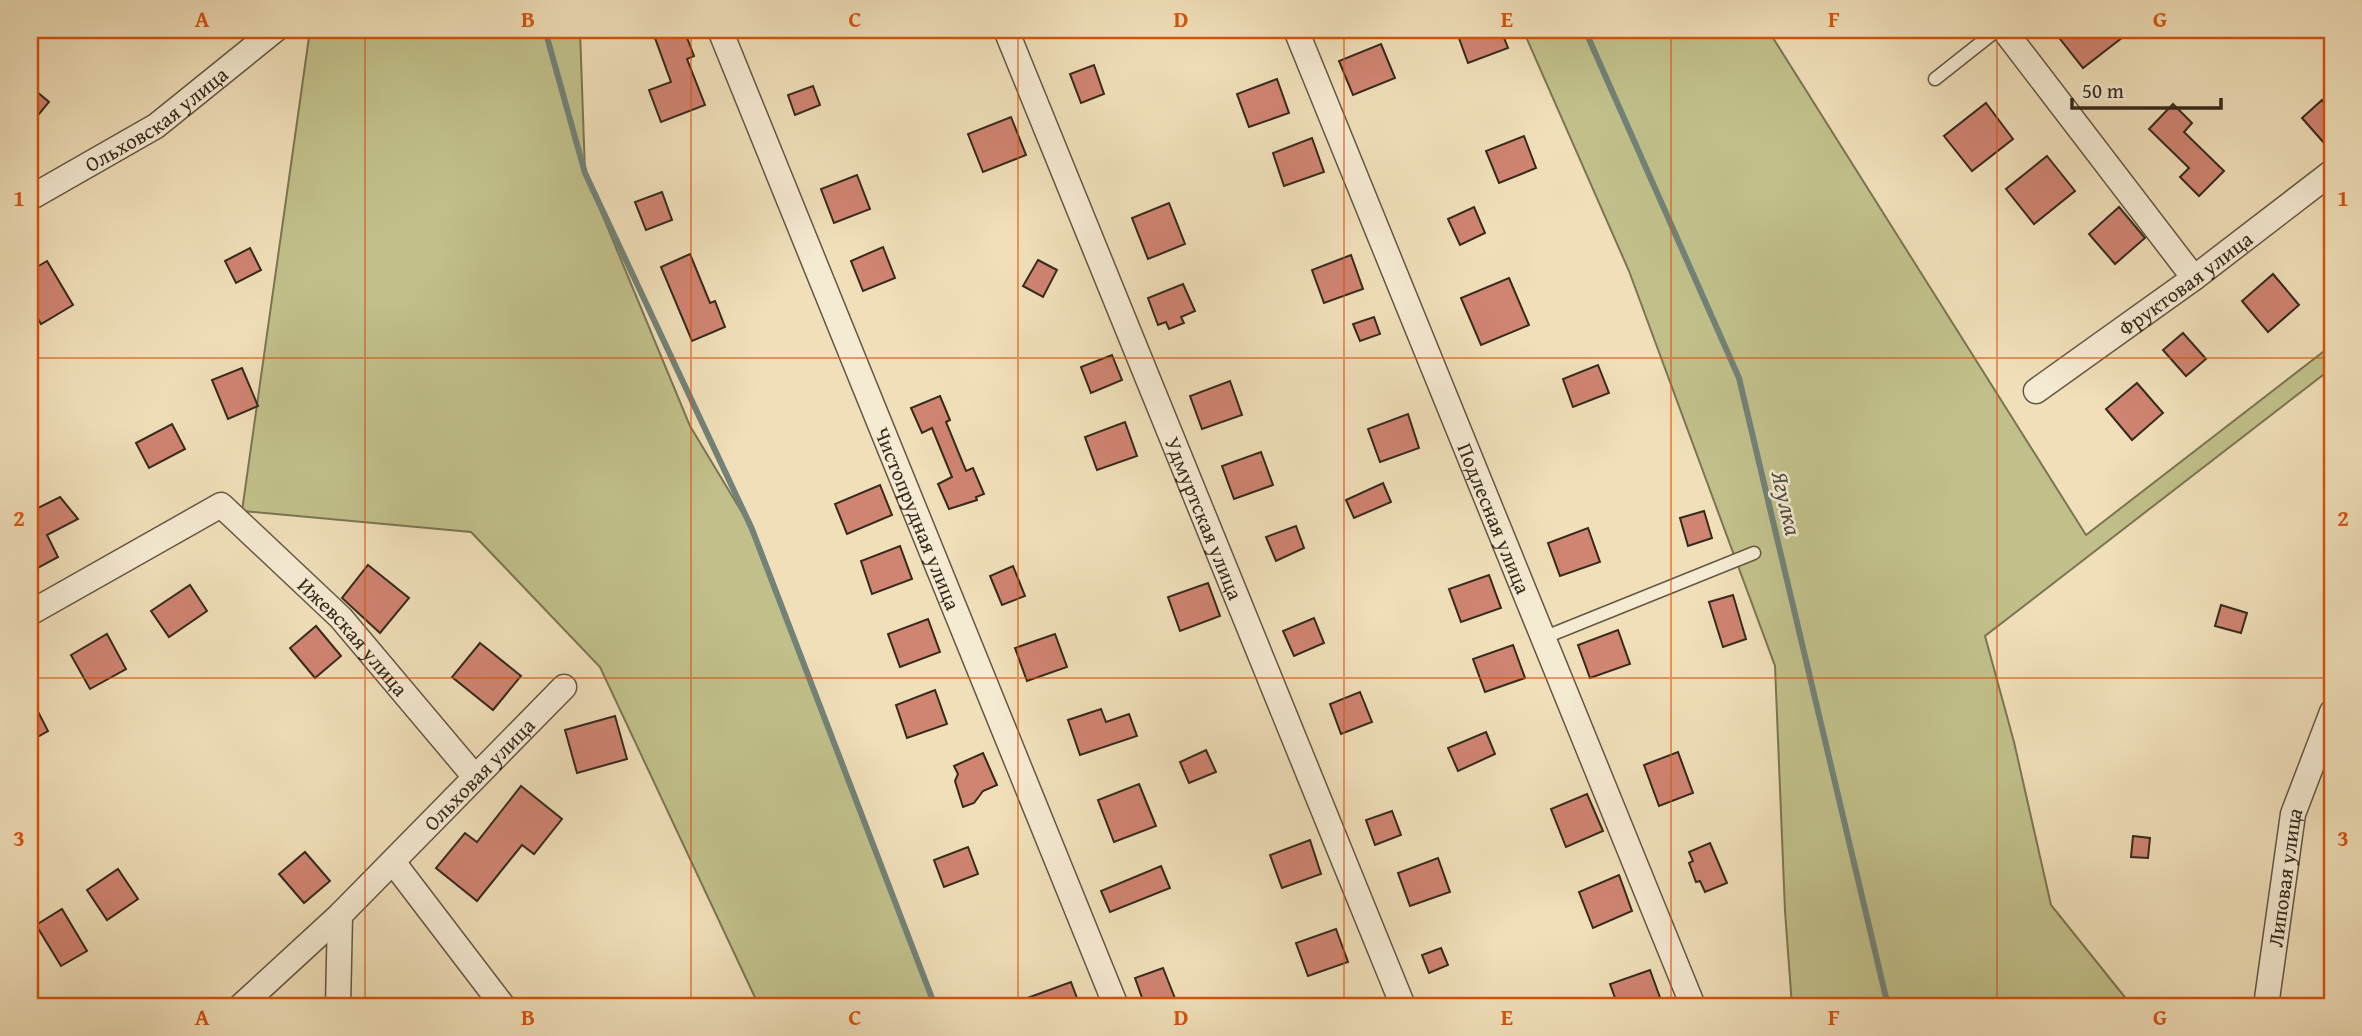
<svg xmlns="http://www.w3.org/2000/svg" width="2362" height="1036" font-family="'Gentium Book Plus',serif">
	<rect width="100%" height="100%" fill="#f0dfb9"/>
	<filter id="stains"><feTurbulence type="fractalNoise" baseFrequency=".00286" numOctaves="4"/><feColorMatrix values="0 0 0 0 .2 0 0 0 0 .09 0 0 0 0 .02 0 0 0 .5 -.17"/></filter>
	<radialGradient id="worn" r=".72"><stop offset=".6" stop-color="#630" stop-opacity="0"/><stop offset="1" stop-color="#630" stop-opacity=".3"/></radialGradient>
	<!-- green -->
	<g fill="#c1c08a" stroke="#7b7553" stroke-width="2">
		<polygon points="310,30 580,30 585,173 690,426 752,529 935,1006 759,1006 600,667 471,532 242,511"/>
		<polygon points="1523,30 1768,30 2086,535 2332,345 2332,368 1985,636 2014,742 2051,905 2132,1006 1792,1006 1785,911 1775,666 1629,271"/>
	</g>
	<g fill="none" stroke-linecap="round" stroke-linejoin="round">
		<!-- stream -->
		<g stroke="#728278" stroke-width="6">
			<polyline points="545,30 585,173 752,529 935,1006"/>
			<polyline points="1585,30 1739,378 1888,1006"/>
		</g>
	</g>
	<!-- building -->
	<g fill="#d08472" stroke="#352a1c" stroke-width="2">
		<polygon points="678,30 684,30 694,56 687,59 705,105 661,122 649,90 671,82 655,38"/>
		<polygon points="1456,30 1501,30 1508,48 1468,63"/>
		<polygon points="2053,30 2132,30 2083,68"/>
		<polygon points="1381,44 1395,78 1353,95 1339,61"/>
		<polygon points="1094,65 1104,94 1081,103 1070,74"/>
		<polygon points="1277,79 1289,113 1249,127 1237,94"/>
		<polygon points="30,86 49,102 30,125"/>
		<polygon points="813,86 820,105 795,115 788,95"/>
		<polygon points="2322,100 2332,112 2332,152 2302,118"/>
		<polygon points="1986,103 2013,139 1972,171 1944,136"/>
		<polygon points="2173,104 2192,123 2184,132 2224,171 2199,196 2180,177 2189,168 2149,129"/>
		<polygon points="1011,117 1026,155 983,172 968,134"/>
		<polygon points="1524,136 1536,168 1499,183 1486,151"/>
		<polygon points="1312,138 1324,172 1284,186 1273,153"/>
		<polygon points="2047,156 2075,191 2034,224 2006,189"/>
		<polygon points="857,175 870,209 834,223 821,189"/>
		<polygon points="662,192 672,220 646,230 635,202"/>
		<polygon points="1169,203 1185,244 1148,259 1132,218"/>
		<polygon points="1474,207 1485,233 1460,245 1448,219"/>
		<polygon points="2119,207 2145,238 2115,264 2089,234"/>
		<polygon points="883,247 895,278 863,291 851,261"/>
		<polygon points="250,248 261,270 236,283 225,261"/>
		<polygon points="690,254 710,303 715,301 725,327 692,341 661,267"/>
		<polygon points="1351,255 1363,289 1324,303 1312,270"/>
		<polygon points="1038,260 1057,270 1043,297 1023,286"/>
		<polygon points="47,261 73,305 41,324 30,305 30,271"/>
		<polygon points="2273,274 2299,305 2268,332 2242,301"/>
		<polygon points="1509,278 1529,325 1481,345 1461,298"/>
		<polygon points="1183,284 1195,311 1181,317 1184,323 1169,329 1166,322 1158,325 1148,298"/>
		<polygon points="1374,317 1380,334 1360,341 1353,324"/>
		<polygon points="2183,333 2206,359 2186,376 2163,350"/>
		<polygon points="1112,355 1122,380 1091,393 1081,367"/>
		<polygon points="1598,365 1609,393 1573,407 1563,379"/>
		<polygon points="242,368 258,406 228,419 212,380"/>
		<polygon points="1230,381 1242,415 1202,429 1190,396"/>
		<polygon points="2137,383 2163,413 2132,440 2106,409"/>
		<polygon points="940,396 950,420 946,422 966,471 973,468 984,494 976,497 977,500 949,509 938,484 952,477 932,428 922,433 911,408"/>
		<polygon points="1408,414 1419,448 1380,462 1368,429"/>
		<polygon points="1125,422 1137,456 1097,470 1085,437"/>
		<polygon points="172,424 185,449 149,468 136,443"/>
		<polygon points="1261,452 1273,485 1234,499 1222,466"/>
		<polygon points="1383,483 1391,502 1354,518 1346,500"/>
		<polygon points="880,485 892,515 847,534 835,504"/>
		<polygon points="60,497 78,519 47,535 58,557 36,569 30,557 30,501 34,510"/>
		<polygon points="1704,511 1712,538 1688,546 1680,518"/>
		<polygon points="1296,526 1304,548 1276,561 1266,537"/>
		<polygon points="1588,528 1600,562 1560,576 1548,543"/>
		<polygon points="900,546 912,579 872,594 861,561"/>
		<polygon points="368,565 409,598 380,633 342,598"/>
		<polygon points="1013,566 1025,596 1002,605 990,576"/>
		<polygon points="1489,575 1501,608 1461,622 1449,589"/>
		<polygon points="1208,583 1220,616 1180,631 1168,597"/>
		<polygon points="190,585 207,611 169,637 151,611"/>
		<polygon points="1733,595 1746,639 1723,647 1709,602"/>
		<polygon points="2221,605 2247,613 2241,633 2215,626"/>
		<polygon points="1314,618 1324,643 1294,656 1283,631"/>
		<polygon points="928,619 940,652 900,667 888,634"/>
		<polygon points="316,626 341,656 315,678 290,648"/>
		<polygon points="1618,630 1630,664 1590,678 1578,645"/>
		<polygon points="107,634 126,669 90,689 71,655"/>
		<polygon points="1055,634 1067,667 1027,681 1015,648"/>
		<polygon points="480,643 521,676 493,710 452,677"/>
		<polygon points="1513,645 1525,678 1485,692 1473,659"/>
		<polygon points="935,690 947,724 907,738 896,705"/>
		<polygon points="1360,692 1372,722 1341,734 1330,704"/>
		<polygon points="30,696 48,731 30,741"/>
		<polygon points="1101,709 1106,722 1129,714 1137,736 1080,755 1068,720"/>
		<polygon points="615,716 627,759 577,773 565,730"/>
		<polygon points="1486,732 1495,754 1458,771 1448,748"/>
		<polygon points="1206,750 1216,772 1189,783 1180,762"/>
		<polygon points="1678,752 1693,793 1659,806 1644,765"/>
		<polygon points="983,753 997,785 983,791 974,803 963,807 955,781 958,774 954,766"/>
		<polygon points="1139,784 1156,826 1114,842 1098,800"/>
		<polygon points="521,786 562,819 534,854 522,845 477,901 436,868 465,833 477,842"/>
		<polygon points="1587,794 1603,831 1566,847 1551,809"/>
		<polygon points="1392,811 1401,835 1375,845 1366,820"/>
		<polygon points="2133,836 2150,838 2148,858 2131,857"/>
		<polygon points="1310,840 1321,874 1282,888 1270,855"/>
		<polygon points="1710,843 1727,883 1705,892 1700,881 1696,882 1689,863 1693,861 1689,852"/>
		<polygon points="968,847 978,874 944,887 934,860"/>
		<polygon points="305,852 330,881 304,903 279,874"/>
		<polygon points="1438,858 1450,892 1410,906 1398,873"/>
		<polygon points="1161,866 1170,888 1110,912 1101,891"/>
		<polygon points="118,869 138,899 107,920 87,890"/>
		<polygon points="1619,875 1632,911 1593,928 1579,892"/>
		<polygon points="62,909 87,951 61,966 36,925"/>
		<polygon points="1336,929 1348,962 1308,976 1296,943"/>
		<polygon points="1441,948 1448,965 1429,973 1422,955"/>
		<polygon points="1163,968 1178,1006 1145,1006 1135,978"/>
		<polygon points="1650,970 1662,1003 1652,1006 1618,1006 1610,984"/>
		<polygon points="1071,982 1080,1006 1011,1006 1011,1004"/>
	</g>
	<g fill="none" stroke-linecap="round" stroke-linejoin="round">
		<defs>
			<g id="lane">
				<polyline points="1935,79 1997,30"/>
				<polyline points="1543,638 1754,553"/>
			</g>
			<g id="street">
				<path id="s1" d="M720,30L1116,1006"/>
				<path id="s2" d="M1006,30L1403,1006"/>
				<path id="s3" d="M1296,30L1693,1006"/>
				<polyline points="2004,30 2194,278"/>
				<path id="s4" d="M30,198L156,126L275,30"/>
				<path id="s5" d="M2036,391L2194,278L2332,172"/>
				<path id="s6" d="M30,613L221,505L341,618L475,777"/>
				<polyline points="393,862 503,1006"/>
				<polyline points="241,1006 340,915"/>
				<path id="s7" d="M338,1006L340,915L564,687"/>
				<path id="s8" d="M2266,1006L2293,814L2332,712"/>
			</g>
		</defs>
		<!-- lane casing -->
		<use href="#lane" stroke="#645743" stroke-width="15"/>
		<!-- street casing -->
		<use href="#street" stroke="#645743" stroke-width="27"/>
		<!-- lane -->
		<use href="#lane" stroke="#f5ead2" stroke-width="12"/>
		<!-- street -->
		<use href="#street" stroke="#f5ead2" stroke-width="24"/>
	</g>
	<!-- grid -->
	<path fill="none" stroke="#d6540e" stroke-width="2" stroke-opacity="0.55" d="M365,30V1006M691,30V1006M1018,30V1006M1344,30V1006M1671,30V1006M1997,30V1006M30,358H2332M30,678H2332"/>
	<g text-anchor="middle" dominant-baseline="central" stroke-width="5" stroke-linejoin="round" paint-order="stroke">
		<!-- street labels -->
		<g font-size="21" fill="#352a1c" stroke="#f5ead2">
			<text stroke="none"><textPath href="#s4" startOffset="149">Ольховская улица</textPath></text>
			<text stroke="none"><textPath href="#s5" startOffset="184">Фруктовая улица</textPath></text>
			<text stroke="none"><textPath href="#s1" startOffset="527">Чистопрудная улица</textPath></text>
			<text stroke="none"><textPath href="#s2" startOffset="527">Удмуртская улица</textPath></text>
			<text stroke="none"><textPath href="#s3" startOffset="527">Подлесная улица</textPath></text>
			<text stroke="none"><textPath href="#s6" startOffset="406">Ижевская улица</textPath></text>
			<text stroke="none"><textPath href="#s7" startOffset="289">Ольховая улица</textPath></text>
			<text stroke="none"><textPath href="#s8" startOffset="130">Липовая улица</textPath></text>
		</g>
		<!-- water labels -->
		<g font-size="23" font-style="italic" fill="#4e4e42" stroke="#f5ead2">
			<text transform="translate(1787 503) rotate(77)">Ягулка</text>
		</g>
	</g>
	<!-- margin -->
	<rect width="2362" height="1036" fill="none" stroke="#f0dfb9" stroke-width="77"/>
	<!-- scale -->
	<path d="M2072 98v10h149v-10" fill="none" stroke="#352a1c" stroke-width="3.5"/>
	<text x="2082" y="98" font-size="21" fill="#352a1c" stroke="#f5ead2" stroke-width="5" paint-order="stroke">50 m</text>
	<rect x="38" y="38" width="2286" height="960" fill="none" stroke="#d6540e" stroke-width="2.5"/>
	<g font-size="23" text-anchor="middle" font-weight="bold" fill="#d6540e">
		<text x="202" y="27">A</text>
		<text x="528" y="27">B</text>
		<text x="855" y="27">C</text>
		<text x="1181" y="27">D</text>
		<text x="1507" y="27">E</text>
		<text x="1834" y="27">F</text>
		<text x="2160" y="27">G</text>
		<text x="19" y="206">1</text>
		<text x="2343" y="206">1</text>
		<text x="19" y="526">2</text>
		<text x="2343" y="526">2</text>
		<text x="19" y="846">3</text>
		<text x="2343" y="846">3</text>
		<text x="202" y="1025">A</text>
		<text x="528" y="1025">B</text>
		<text x="855" y="1025">C</text>
		<text x="1181" y="1025">D</text>
		<text x="1507" y="1025">E</text>
		<text x="1834" y="1025">F</text>
		<text x="2160" y="1025">G</text>
	</g>
	<rect width="100%" height="100%" filter="url(#stains)"/>
	<rect width="100%" height="100%" fill="url(#worn)"/>
</svg>
